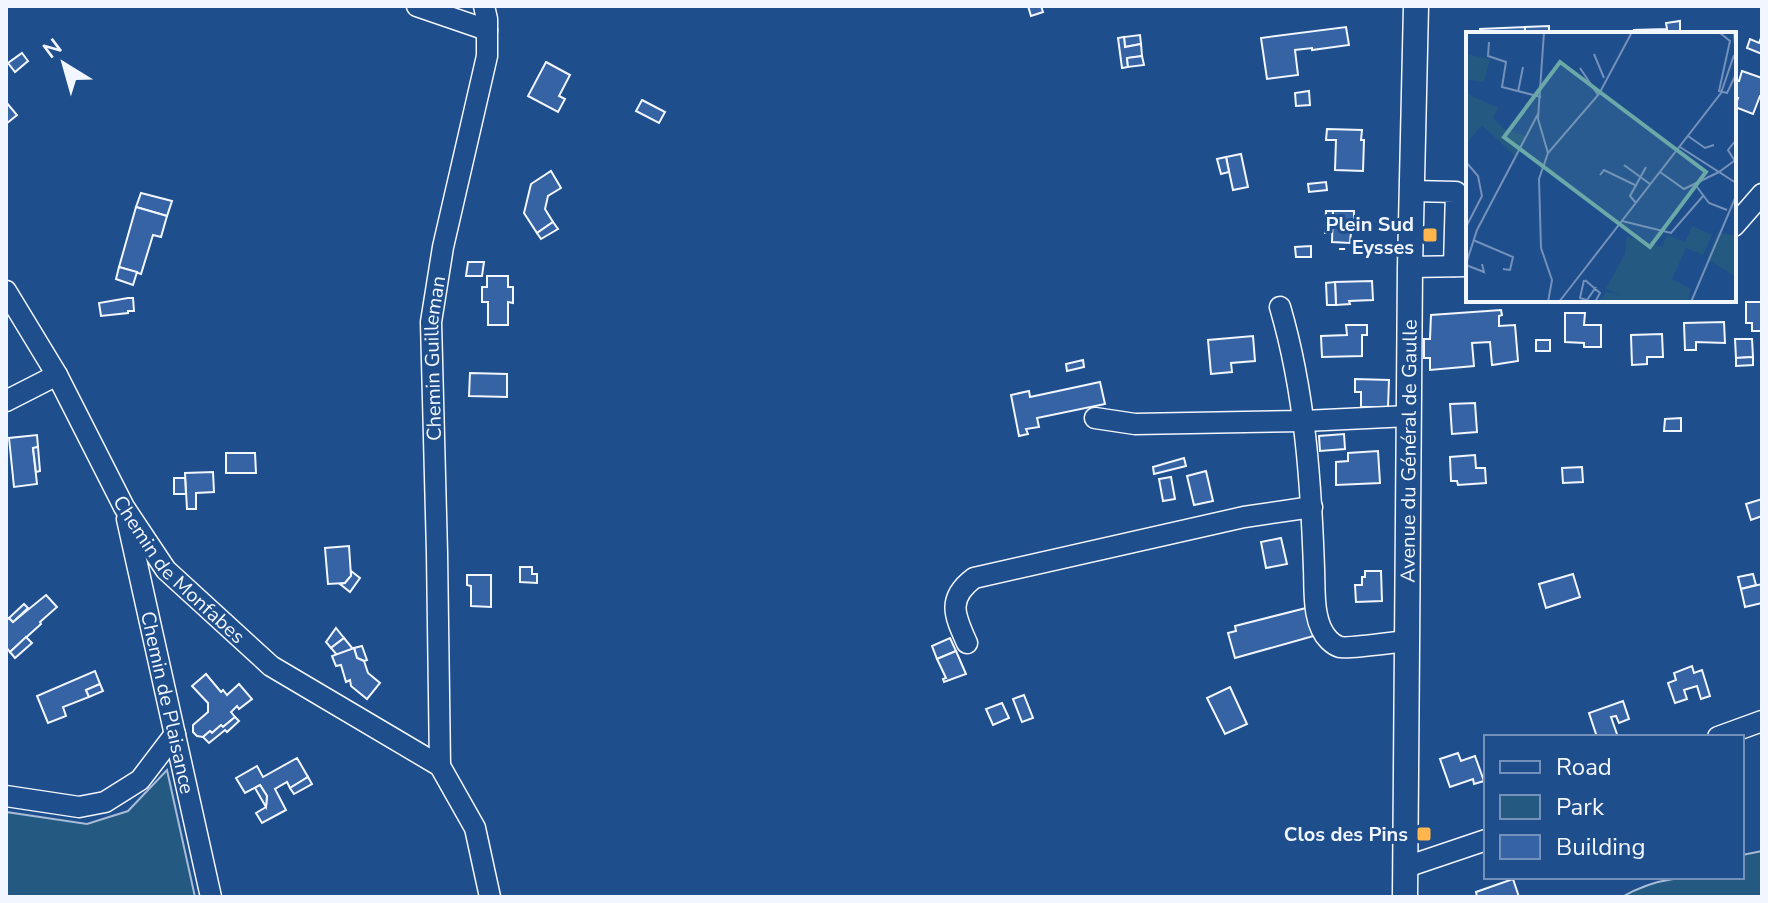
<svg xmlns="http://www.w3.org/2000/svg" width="1768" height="903" font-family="'Nunito Sans',sans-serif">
	<rect width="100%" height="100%" fill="#1f4e8c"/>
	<!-- green -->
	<g fill="#245a82" stroke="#a8bbd7" stroke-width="2">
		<polygon points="167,770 195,897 6,897 6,812 87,824 128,811"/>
		<path d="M1762,851V897H1622C1663,873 1697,877 1742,877V855Z"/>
	</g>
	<!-- building -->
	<g fill="#3563a3" stroke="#f2f6ff" stroke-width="2">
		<polygon points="1028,6 1041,6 1043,12 1031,16"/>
		<polygon points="1680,21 1680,34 1635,34 1634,30 1667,29 1666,23"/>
		<polygon points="1549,26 1549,34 1525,34 1525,27"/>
		<polygon points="1346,27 1349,45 1312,50 1312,48 1295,50 1298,75 1267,79 1261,38"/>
		<polygon points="1525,27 1525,34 1480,34 1480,29"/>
		<polygon points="1140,35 1141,44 1125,47 1124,37"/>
		<polygon points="1762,35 1762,54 1747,48 1750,39 1759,43"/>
		<polygon points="1124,37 1125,47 1141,44 1142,56 1127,58 1128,67 1122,68 1118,38"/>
		<polygon points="22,53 28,61 15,72 8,63"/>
		<polygon points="1142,56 1144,65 1128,67 1127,58"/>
		<polygon points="546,62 570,75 559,96 565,99 558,112 528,96"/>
		<polygon points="1742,71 1762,78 1762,96 1760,96 1753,114 1735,107 1738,98 1734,97 1734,80 1739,81"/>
		<polygon points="1309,91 1310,105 1296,106 1295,93"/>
		<polygon points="642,100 665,112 659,123 636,111"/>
		<polygon points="6,102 17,115 6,124"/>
		<polygon points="1327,129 1362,130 1361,140 1364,140 1363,171 1335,170 1336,140 1326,140"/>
		<polygon points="1241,154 1248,187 1233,190 1226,157"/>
		<polygon points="1226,157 1229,172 1221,174 1217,159"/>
		<polygon points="551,171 561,188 548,196 545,209 553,222 537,233 524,213 531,184"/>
		<polygon points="1326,182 1327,190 1309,192 1308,184"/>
		<polygon points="141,193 172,201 167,216 136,207"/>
		<polygon points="136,207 167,216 161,237 153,235 141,274 119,267"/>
		<polygon points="1326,211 1333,211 1333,233 1325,233"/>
		<polygon points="1333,211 1354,211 1354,232 1351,232 1350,243 1332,242"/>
		<polygon points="553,222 558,229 541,239 537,233"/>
		<polygon points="1311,246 1311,257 1296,257 1295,247"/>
		<polygon points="468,262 484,262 482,276 466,276"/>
		<polygon points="119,267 137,272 133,285 116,279"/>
		<polygon points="487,276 508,276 508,287 513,287 513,303 508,302 508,325 488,325 488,302 482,302 482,287 487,287"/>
		<polygon points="1372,281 1373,300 1349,301 1350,304 1336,305 1335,282"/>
		<polygon points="1335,282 1336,305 1327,305 1326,283"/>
		<polygon points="128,298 133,298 134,311 128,311 128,313 101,316 99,303"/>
		<polygon points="1746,302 1762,302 1762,331 1752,331 1752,323 1746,323"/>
		<polygon points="1501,310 1502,315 1499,316 1499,326 1515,325 1518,361 1492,365 1490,342 1472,343 1474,366 1430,370 1430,358 1424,358 1424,339 1430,339 1431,315"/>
		<polygon points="1565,313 1585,313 1584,325 1601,325 1601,347 1584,347 1584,343 1565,342"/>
		<polygon points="1724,322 1725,343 1696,342 1696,350 1685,350 1684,323"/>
		<polygon points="1346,325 1367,325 1367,335 1362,335 1362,356 1322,357 1321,336 1347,335"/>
		<polygon points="1662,334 1663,357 1647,357 1647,364 1632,365 1631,335"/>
		<polygon points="1253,336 1255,361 1231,363 1232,372 1211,374 1208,340"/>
		<polygon points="1735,339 1752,339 1753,357 1736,358"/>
		<rect x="1536" y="340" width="14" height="11"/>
		<polygon points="1753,357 1753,365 1736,366 1736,358"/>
		<polygon points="1083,360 1084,367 1067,371 1066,364"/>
		<polygon points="470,373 507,374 507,397 469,396"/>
		<polygon points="1355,379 1389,380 1388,407 1361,407 1361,392 1355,392"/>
		<polygon points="1100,382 1105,404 1037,418 1039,427 1026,429 1028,434 1019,436 1011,395 1029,391 1030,397"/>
		<polygon points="1475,403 1477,432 1452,434 1450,404"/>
		<polygon points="1681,418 1681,431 1664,431 1665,419"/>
		<polygon points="1344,434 1345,449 1320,451 1319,436"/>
		<polygon points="37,435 38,447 33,448 37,484 14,487 9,438"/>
		<polygon points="38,447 40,471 36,472 33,448"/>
		<polygon points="1378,451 1380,483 1336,485 1336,462 1348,461 1348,453"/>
		<polygon points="226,453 255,453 256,473 226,473"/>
		<polygon points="1475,455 1476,468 1485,468 1486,483 1458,485 1457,481 1451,481 1450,457"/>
		<polygon points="1184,458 1186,466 1154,474 1153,467"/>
		<polygon points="1582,467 1583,482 1563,483 1562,468"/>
		<polygon points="1206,471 1213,501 1194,505 1187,476"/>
		<polygon points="213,472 214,492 196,493 196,509 187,509 185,473"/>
		<polygon points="1171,477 1175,499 1163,501 1159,479"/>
		<polygon points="174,478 185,478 186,494 174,494"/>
		<polygon points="1762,499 1762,516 1751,520 1746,504"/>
		<polygon points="1281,538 1287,564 1266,568 1261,542"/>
		<polygon points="349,546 351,576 345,583 328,584 325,548"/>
		<polygon points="520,567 532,567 532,574 537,574 537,583 520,582"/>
		<polygon points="351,571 360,578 350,592 340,584 345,583 351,576"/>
		<polygon points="1365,571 1381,571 1382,601 1356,602 1355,585 1362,585 1362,577 1365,577"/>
		<polygon points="1573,574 1580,597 1546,608 1539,584"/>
		<polygon points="1753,574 1756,585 1741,589 1738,577"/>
		<polygon points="467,575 491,575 491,607 471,606 471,586 467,585"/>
		<polygon points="1762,584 1762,603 1745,607 1741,589"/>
		<polygon points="46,595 57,607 40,622 41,624 10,652 6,647 6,620 9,618 13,622"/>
		<polygon points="24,604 28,608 13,622 9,618"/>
		<polygon points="1310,607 1317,635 1235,658 1228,633 1236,631 1235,626"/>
		<polygon points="336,628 344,638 331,648 326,642"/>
		<polygon points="26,637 32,643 15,658 10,652"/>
		<polygon points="344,638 353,649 337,655 331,648"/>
		<polygon points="950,638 956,651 937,659 932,646"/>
		<polygon points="362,646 367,660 364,661 357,658 354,648"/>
		<polygon points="354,648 357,658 364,661 368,673 380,683 367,699 351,686 350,680 346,682 341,665 336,666 332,656"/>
		<polygon points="956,651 966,674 944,682 943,679 946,678 937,659"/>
		<polygon points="1692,666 1694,673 1702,670 1710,696 1701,699 1697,686 1684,690 1687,699 1675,703 1668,683 1676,680 1674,673"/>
		<polygon points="95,671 100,684 86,690 89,697 63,707 66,716 48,723 37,696"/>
		<polygon points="206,674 221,692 223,690 227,695 239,684 252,699 239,709 237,706 231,712 235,717 223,727 221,725 212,733 210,731 203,737 197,736 193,732 193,725 208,712 208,703 192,686"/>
		<polygon points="100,684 103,691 89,697 86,690"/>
		<polygon points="1230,687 1247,724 1225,734 1207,698"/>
		<polygon points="1024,695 1033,718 1022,722 1013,699"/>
		<polygon points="1623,701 1629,719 1619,723 1616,716 1611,717 1618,737 1597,737 1589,713"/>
		<polygon points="1002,703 1009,718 993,725 986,709"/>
		<polygon points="235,717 239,721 227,732 225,730 209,743 203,737 210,731 212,733 221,725 223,727"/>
		<polygon points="1458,753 1461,761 1475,756 1484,781 1474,784 1473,779 1450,787 1440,759"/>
		<polygon points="297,758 308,777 290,788 287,782 275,789 286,810 262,823 256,813 266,807 267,796 260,785 245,793 236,778 257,766 263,777"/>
		<polygon points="308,777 312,784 294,794 290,788"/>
		<polygon points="260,785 267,796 266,807 255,788"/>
		<polygon points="1513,879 1519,897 1477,897 1476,892"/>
	</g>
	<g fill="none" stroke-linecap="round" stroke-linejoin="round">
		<defs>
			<g id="minor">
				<polyline points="417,6 487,30"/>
				<polyline points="1412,191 1456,192 1454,266"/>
				<polyline points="1734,226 1762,194"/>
				<polyline points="1410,267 1468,266"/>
				<path id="s1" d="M6,291L57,375L124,507L166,570L271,666L440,766L475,828L490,897"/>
				<path d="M1280,307C1305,392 1311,482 1314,569C1315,591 1312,623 1329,640C1332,643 1336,646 1340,647C1348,649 1395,642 1407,641"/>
				<polyline points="6,401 57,375"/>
				<polyline points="1095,418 1135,424 1304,421 1409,416"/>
				<path id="s2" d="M127,519L211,897"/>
				<path d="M967,643C955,616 946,599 974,578L1244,517L1312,507"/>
				<polyline points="1718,737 1762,721"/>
				<path id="s3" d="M440,766L437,553L431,322L443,247L487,56V19L484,6"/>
				<polyline points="6,796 79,807 105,802 140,780 175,734"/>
				<polyline points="1406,867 1486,840"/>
			</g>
			<g id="major">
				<path id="s4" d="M1405,897L1410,267L1416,6"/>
			</g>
		</defs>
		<!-- minor casing -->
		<use href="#minor" stroke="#f2f6ff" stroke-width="23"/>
		<!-- major casing -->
		<use href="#major" stroke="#f2f6ff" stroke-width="27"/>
		<!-- minor -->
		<use href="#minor" stroke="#1f4e8c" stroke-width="20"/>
		<!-- major -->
		<use href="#major" stroke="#1f4e8c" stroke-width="24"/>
	</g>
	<!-- markers -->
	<g fill="#ffb74d" stroke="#1f4e8c" stroke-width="3">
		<rect x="1422" y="227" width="16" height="16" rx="4"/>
		<rect x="1416" y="826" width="16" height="16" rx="4"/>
	</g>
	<g text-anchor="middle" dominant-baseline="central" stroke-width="6" stroke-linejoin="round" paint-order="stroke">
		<!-- poi labels -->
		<g font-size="20" font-weight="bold" fill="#f2f6ff" stroke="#1f4e8c" text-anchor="end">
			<text x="1414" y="224">Plein Sud<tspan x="1414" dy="23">- Eysses</tspan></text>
			<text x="1408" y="834">Clos des Pins</text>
		</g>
		<!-- street labels -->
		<g font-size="20" fill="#f2f6ff" stroke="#1f4e8c">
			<text stroke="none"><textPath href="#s3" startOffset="408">Chemin Guilleman</textPath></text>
			<text stroke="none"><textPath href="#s4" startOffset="446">Avenue du Général de Gaulle</textPath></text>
			<text stroke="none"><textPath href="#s1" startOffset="330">Chemin de Monfabes</textPath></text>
			<text stroke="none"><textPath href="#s2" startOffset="188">Chemin de Plaisance</textPath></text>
		</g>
	</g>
	<!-- overview -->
	<g transform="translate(1466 32)">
		<rect width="270" height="270" fill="#1f4e8c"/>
		<path d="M0,22L24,27L18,50L0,47ZM0,61L32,76L27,86L38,97L60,104L50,125L16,93L0,112ZM226,194L246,203L237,223L220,216L206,247L225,257L222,270H132L141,260L155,263L140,257L159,222L161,204L196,215L201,203L219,210ZM252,200L270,204V245L241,227Z" fill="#245a82"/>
		<path fill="none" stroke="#7391ba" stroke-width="2" d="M78,0L72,87L82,121M268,0L270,26M254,1L264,9L253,59L261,61L270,42M23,10L22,24L40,30L36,55L75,65M128,22L138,46M114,36L132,63M52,60L57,35M222,104L239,116L248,113M270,108L262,118L270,131M214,115L253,140L268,129M0,130L12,144L16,164L0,195M158,133L184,152M194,140L218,157L253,140L270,151M134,143L138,138L171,154M231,155L243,171L261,178M170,171L164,164L180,135M156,189L205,201L237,164M7,208L47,225L44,238L37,237M0,232L11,198L73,80M0,233L18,240L16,232M118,248L114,266L121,268L130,255M119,248L134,261L129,270M82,270L86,248L75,216L73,147L82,121L133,62L166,0M93,270L255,61L268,23M225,270L270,164"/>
		<path fill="#6aa9a8" fill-opacity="0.15" stroke="#6aa9a8" stroke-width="4" d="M94,30L240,140L184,215L38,105Z"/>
		<rect width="270" height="270" fill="none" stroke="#f2f6ff" stroke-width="4"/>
	</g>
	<!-- border -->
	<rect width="1768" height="903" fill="none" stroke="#f2f6ff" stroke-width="16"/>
	<!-- legend -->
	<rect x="1484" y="735" width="260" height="144" fill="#1f4e8c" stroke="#7391ba" stroke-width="2"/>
	<rect x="1500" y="761" width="40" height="12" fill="#1f4e8c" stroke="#7391ba" stroke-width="2"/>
	<text x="1556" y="775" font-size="24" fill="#f2f6ff">Road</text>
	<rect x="1500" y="795" width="40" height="24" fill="#245a82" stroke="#7391ba" stroke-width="2"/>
	<text x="1556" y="815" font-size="24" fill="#f2f6ff">Park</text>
	<rect x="1500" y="835" width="40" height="24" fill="#3563a3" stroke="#7391ba" stroke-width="2"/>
	<text x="1556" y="855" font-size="24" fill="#f2f6ff">Building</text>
	<!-- north arrow -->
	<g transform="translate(64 64) rotate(323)" stroke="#1f4e8c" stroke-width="6" paint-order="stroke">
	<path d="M0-6L14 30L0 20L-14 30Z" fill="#f2f6ff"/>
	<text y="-12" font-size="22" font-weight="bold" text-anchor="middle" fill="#f2f6ff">N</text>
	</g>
</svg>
